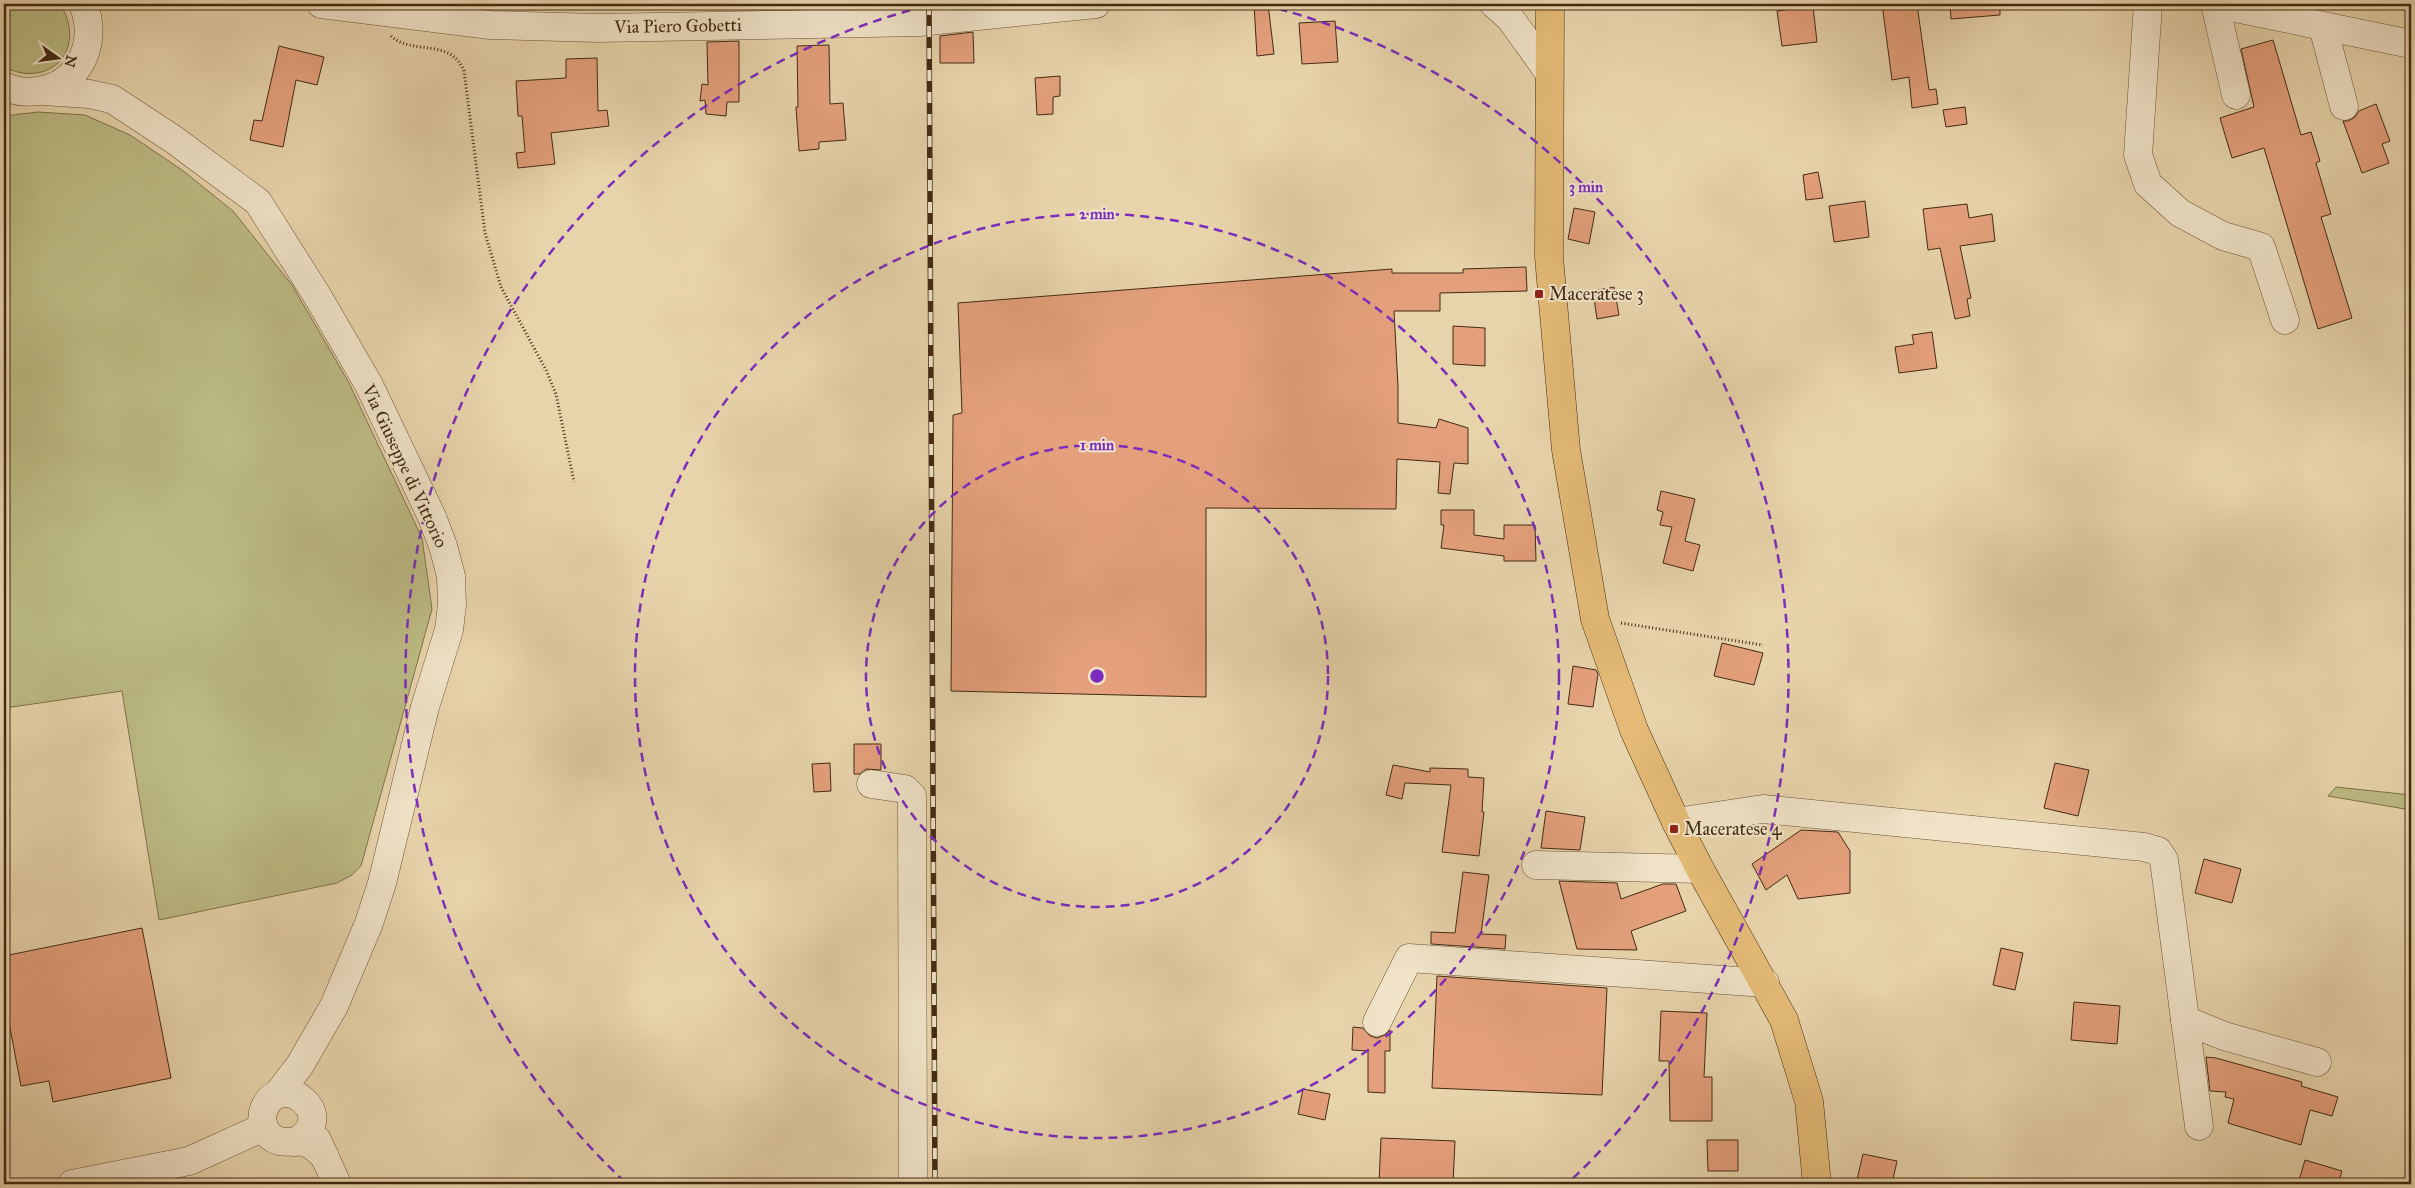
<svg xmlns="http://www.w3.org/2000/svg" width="2415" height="1188" font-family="'IM FELL Great Primer',serif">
	<rect width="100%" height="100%" fill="#e8d4ab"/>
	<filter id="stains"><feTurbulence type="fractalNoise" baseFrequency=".004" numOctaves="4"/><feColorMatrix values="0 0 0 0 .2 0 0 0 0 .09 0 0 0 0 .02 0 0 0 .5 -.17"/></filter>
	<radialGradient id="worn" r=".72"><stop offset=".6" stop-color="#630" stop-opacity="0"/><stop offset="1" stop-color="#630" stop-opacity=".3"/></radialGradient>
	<!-- green -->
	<g fill="#bcbb84" stroke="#7f724b">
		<path d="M4,4H60C88,48 51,90 4,67Z"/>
		<polygon points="38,112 85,115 130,135 182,170 233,211 292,285 349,383 422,538 432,609 361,866 352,875 337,883 159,920 122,691 5,708 4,116"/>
		<polygon points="2336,787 2411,795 2411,810 2328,796"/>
	</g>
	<!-- building -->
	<g fill="#e4a07c" stroke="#422a12">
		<polygon points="1254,4 1268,4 1274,54 1257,56"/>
		<polygon points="1882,4 1917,4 1929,90 1936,89 1938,104 1912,108 1909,77 1892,80"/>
		<polygon points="1950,4 2000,4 2000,15 1951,19"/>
		<polygon points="1813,6 1817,42 1782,46 1777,11"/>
		<polygon points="1335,21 1338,62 1302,64 1299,23"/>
		<polygon points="973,32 974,63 940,63 940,36"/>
		<polygon points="2273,40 2301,135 2311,132 2320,161 2316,163 2331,214 2321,217 2352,318 2318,329 2264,148 2232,158 2220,118 2254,107 2241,49"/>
		<polygon points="739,41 739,102 727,102 726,116 706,114 705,100 700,101 702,84 708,85 707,42"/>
		<polygon points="829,45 830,104 843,103 846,140 819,142 819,149 799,151 796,107 798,107 797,46"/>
		<polygon points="279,46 324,57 317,85 296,80 283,147 250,140 254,120 262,121"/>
		<polygon points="597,58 598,111 607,110 609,126 551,133 555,164 518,168 516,153 525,152 522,116 518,116 516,81 566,78 566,59"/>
		<polygon points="1060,76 1060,96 1053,97 1053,114 1037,115 1035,78"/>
		<polygon points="2376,104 2390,141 2382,144 2389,163 2362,173 2343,121 2348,121 2355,117 2359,111"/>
		<polygon points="1965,107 1967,124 1946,127 1943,110"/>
		<polygon points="1818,172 1823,198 1806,200 1803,175"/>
		<polygon points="1865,201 1869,237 1834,242 1829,206"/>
		<polygon points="1967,204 1969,218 1992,214 1995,241 1960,246 1971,298 1967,299 1970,316 1955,319 1940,248 1928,250 1923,209"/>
		<polygon points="1574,208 1595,212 1589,244 1568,239"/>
		<polygon points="1526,267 1527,291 1440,293 1440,311 1394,311 1398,387 1398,423 1436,428 1439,419 1468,428 1468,464 1454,463 1450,494 1438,493 1440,462 1397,459 1396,509 1206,508 1206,697 951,691 953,415 962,413 958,303 1392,269 1392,273 1463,273 1463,269"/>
		<polygon points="1614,287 1619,315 1597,319 1593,291"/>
		<polygon points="1453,326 1485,328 1485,366 1453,364"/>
		<polygon points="1932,332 1937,368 1899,373 1895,347 1914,344 1912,335"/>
		<polygon points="1661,491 1695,499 1685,541 1700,545 1693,571 1663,563 1672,527 1660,525 1663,512 1657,510"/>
		<polygon points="1441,510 1474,510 1474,535 1504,539 1504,525 1535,525 1536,561 1504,561 1504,556 1441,548 1444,525 1441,525"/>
		<polygon points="1722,643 1763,653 1754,685 1714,676"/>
		<polygon points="1573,666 1596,670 1598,674 1593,707 1568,704"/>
		<polygon points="854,744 881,744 881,770 866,769 860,774 854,774"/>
		<polygon points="830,763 831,791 814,792 812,764"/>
		<polygon points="2055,763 2089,770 2078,816 2044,808"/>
		<polygon points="1393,765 1430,772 1430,768 1468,769 1468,777 1484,778 1482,812 1484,812 1479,856 1442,852 1451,785 1405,783 1402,799 1386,795"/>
		<polygon points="1546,811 1585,817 1580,850 1541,848"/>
		<polygon points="1801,830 1838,832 1850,851 1850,893 1798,899 1787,875 1766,890 1752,864"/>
		<polygon points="2204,859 2241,869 2232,903 2195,893"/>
		<polygon points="1463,872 1489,875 1481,934 1506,935 1505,949 1431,944 1431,932 1455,933"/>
		<polygon points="1559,881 1617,883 1621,899 1663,884 1676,884 1686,911 1631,931 1637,950 1577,949"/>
		<polygon points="142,928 171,1078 53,1102 49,1081 21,1086 4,996 4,956"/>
		<polygon points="2001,948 2023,953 2015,990 1993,985"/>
		<polygon points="1437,976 1607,988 1602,1095 1432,1088"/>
		<polygon points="2074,1002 2120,1006 2117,1044 2071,1040"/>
		<polygon points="1661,1011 1707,1013 1704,1077 1712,1077 1712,1121 1670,1121 1669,1061 1659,1061"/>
		<polygon points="1353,1027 1363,1028 1370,1036 1377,1038 1385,1035 1390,1030 1390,1051 1385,1051 1385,1093 1368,1092 1368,1051 1352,1050"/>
		<polygon points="2206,1057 2216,1058 2302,1082 2301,1086 2338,1097 2332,1116 2310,1110 2301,1145 2228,1123 2234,1099 2225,1097 2226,1092 2210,1091"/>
		<polygon points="1303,1089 1330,1094 1325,1120 1298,1114"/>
		<polygon points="1381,1138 1455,1141 1453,1184 1379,1184"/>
		<polygon points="1707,1140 1738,1140 1738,1171 1708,1171"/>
		<polygon points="1863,1154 1897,1161 1892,1184 1856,1184"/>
		<polygon points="2305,1160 2342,1171 2338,1184 2298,1184"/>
	</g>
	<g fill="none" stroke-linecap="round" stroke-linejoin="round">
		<defs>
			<g id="minor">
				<polyline points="321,4 490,25 599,28 920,22 1096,4"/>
				<polyline points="1494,4 1510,18 1548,71"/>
				<polyline points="2148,4 2138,155 2148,184 2180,213 2223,236 2261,247 2285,320"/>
				<polyline points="2215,4 2236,95"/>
				<polyline points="2216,4 2411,44"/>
				<polyline points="2323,27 2344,106"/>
				<path d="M4,86C14,91 26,93 37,91C80,86 99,41 83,4"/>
				<polyline points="43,91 89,94 112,99 173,139 258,202 318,297 369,385 432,517 443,546 451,576 452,605 449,630 425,707 382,883 369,923 334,1006 300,1065 277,1095"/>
				<polyline points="871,784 905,789 912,796 913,1184"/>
				<polyline points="1676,822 1763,809 2144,847 2158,851 2164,860 2199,1126"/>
				<polyline points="1536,865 1700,869"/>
				<polyline points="2185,1020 2224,1036 2317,1062"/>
				<polyline points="1377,1022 1409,958 1765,983"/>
				<polyline points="317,1140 337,1184"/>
				<path d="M295,1142C342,1116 280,1068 264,1109C261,1117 262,1127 268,1134C279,1146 290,1140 304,1142C313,1144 319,1151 325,1157"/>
				<polyline points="72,1184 189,1161 264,1127"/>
			</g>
			<polyline id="major" points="1550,4 1549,257 1566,450 1595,619 1634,730 1676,822 1700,869 1784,1020 1809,1101 1817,1184"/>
		</defs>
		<!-- minor casing -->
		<use href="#minor" stroke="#6c5438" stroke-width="29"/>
		<!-- major casing -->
		<use href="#major" stroke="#422a12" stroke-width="29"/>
		<!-- path -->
		<g stroke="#422a12" stroke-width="3" stroke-dasharray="1 2.5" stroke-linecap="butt">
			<path d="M391,36C413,56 450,37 464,71L485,233L501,287L546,370L556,394L574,482"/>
			<polyline points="1621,623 1763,645"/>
		</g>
		<!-- minor -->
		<use href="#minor" stroke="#f0e3c8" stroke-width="28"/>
		<!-- major -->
		<use href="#major" stroke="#e4ba76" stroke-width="28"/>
		<defs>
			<polyline id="rail" points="929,4 935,1184"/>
		</defs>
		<!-- rail casing -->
		<use href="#rail" stroke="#422a12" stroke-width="5.5"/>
		<!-- rail -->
		<use href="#rail" stroke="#f0e3c8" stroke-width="4" stroke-dasharray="11" stroke-linecap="butt"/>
	</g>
	<!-- distance rings -->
	<g fill="none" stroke="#7b2cbf" stroke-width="2.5" stroke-dasharray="9 6">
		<circle cx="1097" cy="676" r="231"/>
		<circle cx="1097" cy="676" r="462"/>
		<path d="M625 1182A692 692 0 0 1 930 5M1264 5A692 692 0 0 1 1569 1182"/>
	</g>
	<!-- markers -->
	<g fill="#8f2418" stroke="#f0e3c8" stroke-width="2">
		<rect x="1534" y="289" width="10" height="10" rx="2.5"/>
		<rect x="1669" y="824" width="10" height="10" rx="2.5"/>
	</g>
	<g text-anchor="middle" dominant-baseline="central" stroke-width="4" stroke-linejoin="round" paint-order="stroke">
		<!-- street labels -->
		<g font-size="18" fill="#422a12" stroke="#f0e3c8">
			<text transform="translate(678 26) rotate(-1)">Via Piero Gobetti</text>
			<text transform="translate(405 466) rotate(65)">Via Giuseppe di Vittorio</text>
		</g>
		<!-- poi labels -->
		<g font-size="18" fill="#422a12" stroke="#f0e3c8" text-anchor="start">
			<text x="1549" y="294">Maceratese 3</text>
			<text x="1684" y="829">Maceratese 4</text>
		</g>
	</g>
	<circle cx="1097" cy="676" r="8" fill="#7b2cbf" stroke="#f0e3c8" stroke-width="2.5"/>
	<g font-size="15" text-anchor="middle" font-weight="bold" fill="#7b2cbf" stroke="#f0e3c8" stroke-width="4" stroke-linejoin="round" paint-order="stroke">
		<text x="1586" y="192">3 min</text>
		<text x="1097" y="219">2 min</text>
		<text x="1097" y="450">1 min</text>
	</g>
	<!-- margin -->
	<rect width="2415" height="1188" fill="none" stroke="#e8d4ab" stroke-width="20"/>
	<rect x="5" y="5" width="2405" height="1178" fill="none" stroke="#422a12" stroke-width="2.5"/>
	<rect x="10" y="10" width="2395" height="1168" fill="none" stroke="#422a12"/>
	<!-- north arrow -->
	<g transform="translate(58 58) rotate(104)" stroke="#f0e3c8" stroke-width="4" paint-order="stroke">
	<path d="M0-4L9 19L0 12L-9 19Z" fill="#422a12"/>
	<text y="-8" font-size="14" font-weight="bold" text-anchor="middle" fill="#422a12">N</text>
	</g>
	<rect width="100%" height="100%" filter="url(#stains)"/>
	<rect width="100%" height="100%" fill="url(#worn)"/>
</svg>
